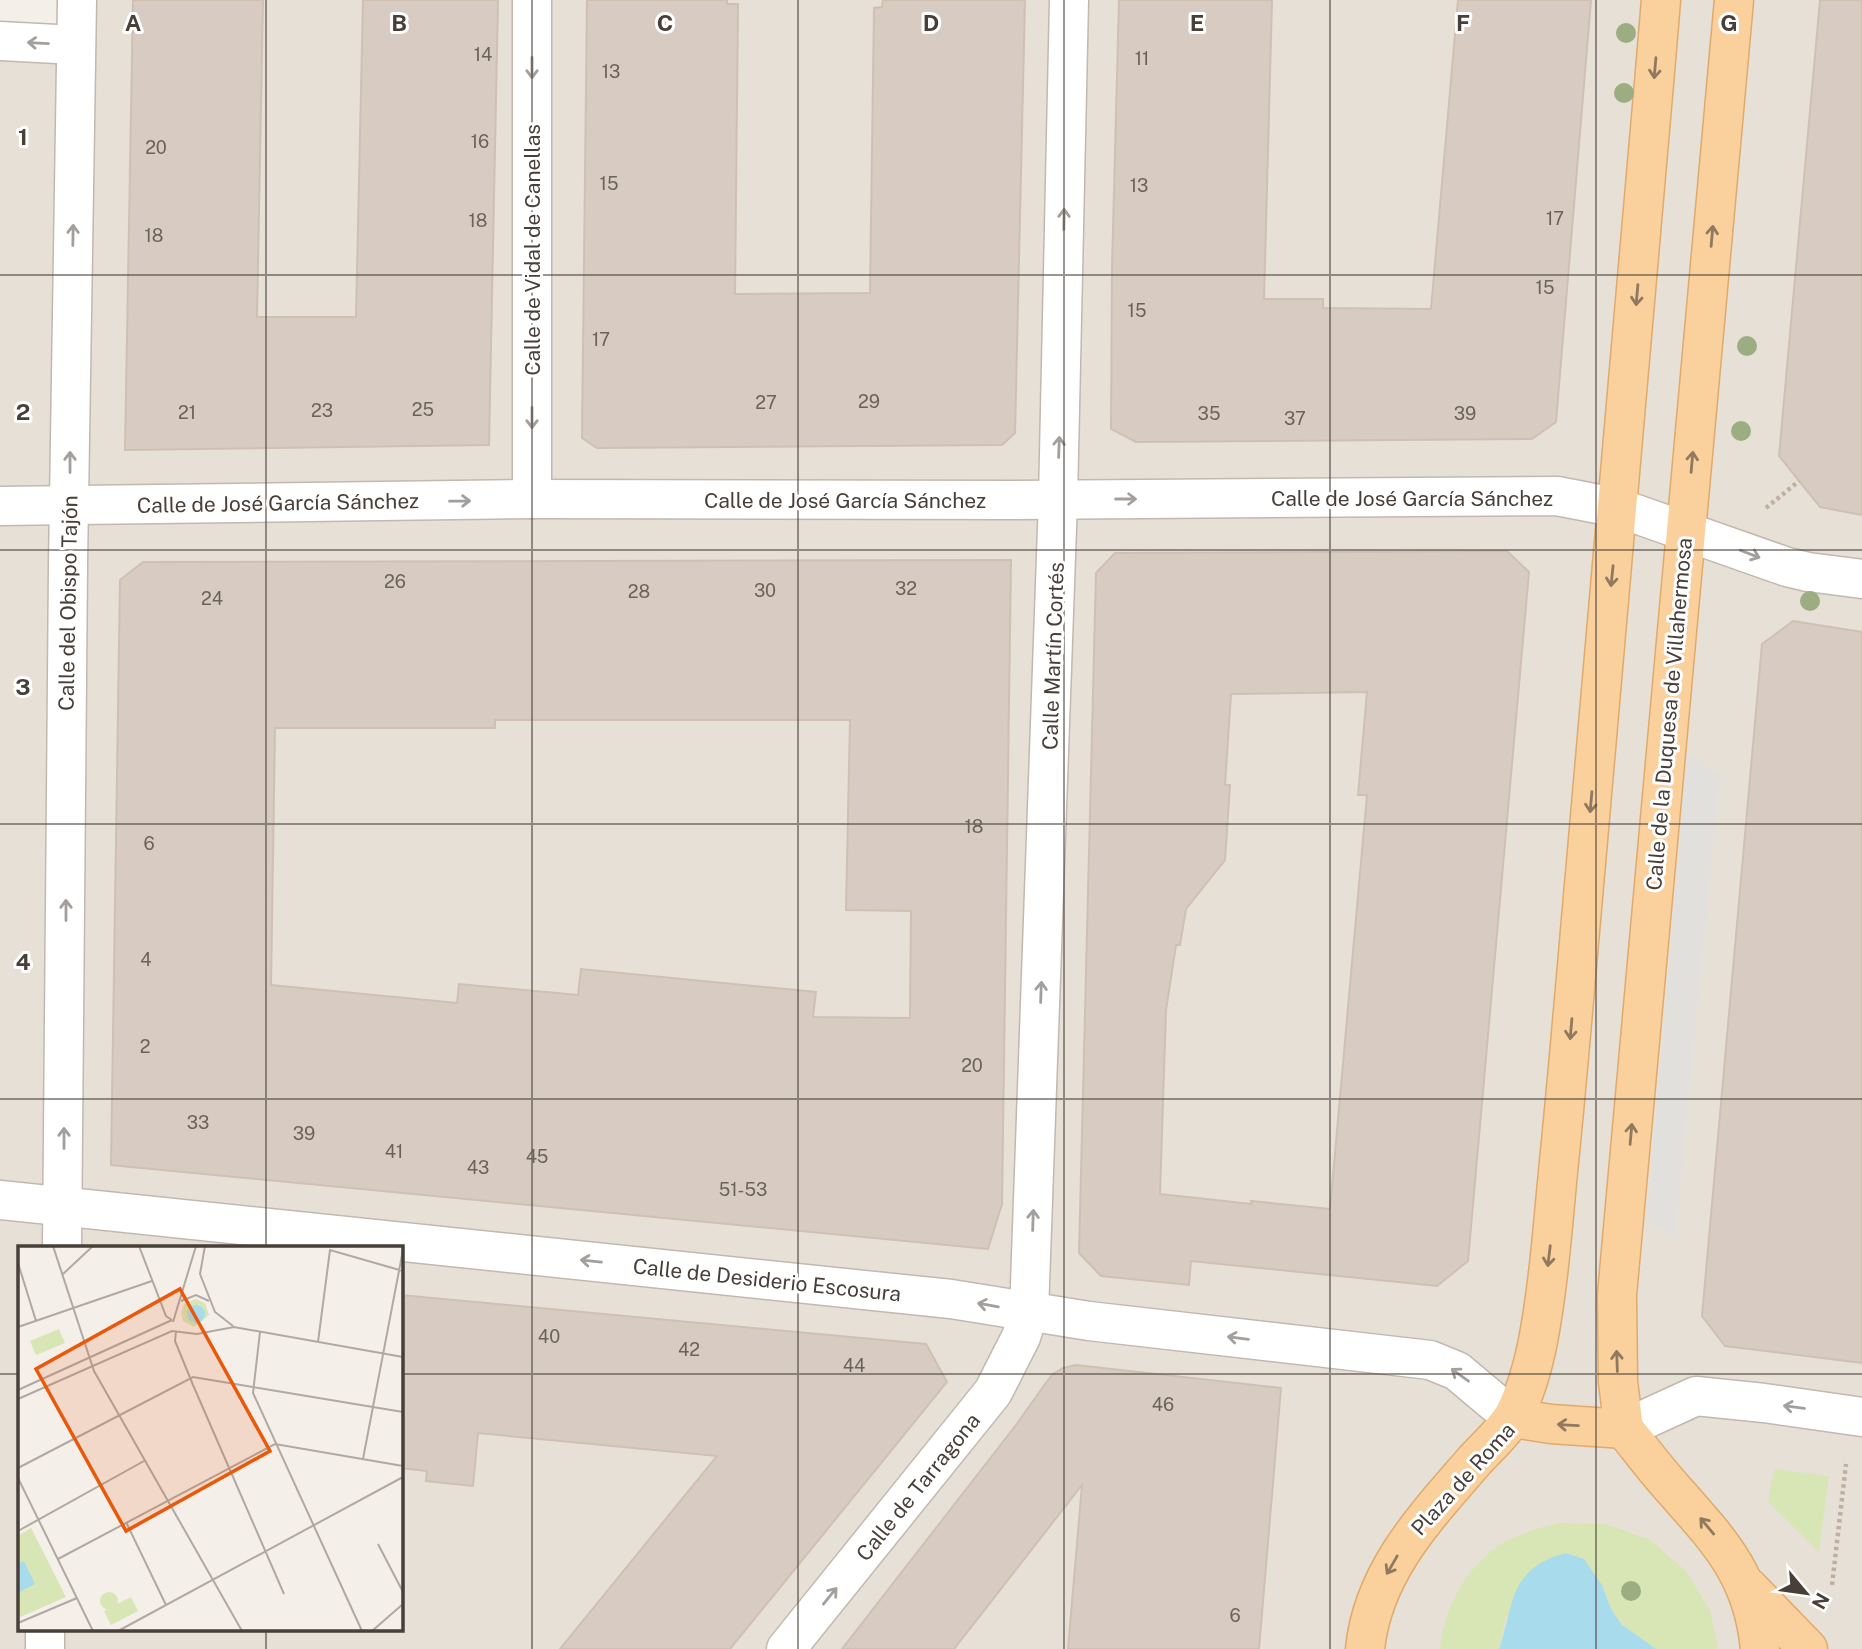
<svg xmlns="http://www.w3.org/2000/svg" width="1862" height="1649" font-family="'Public Sans',sans-serif">
	<rect width="100%" height="100%" fill="#f4efe9"/>
	<!-- residential -->
	<path fill="#e7e0d7" fill-rule="evenodd" d="M66,0H1862V1649H0V30L65,34ZM19,1248H401V1630H19Z"/>
	<!-- green -->
	<g fill="#d7e6b4">
		<polygon points="1774,1469 1829,1476 1819,1552 1768,1502"/>
		<path d="M1560,1523L1606,1524L1650,1540L1686,1571L1710,1610L1718,1649H1656L1621,1624L1611,1609L1602,1585L1584,1559L1506,1617L1499,1649H1440C1444,1601 1475,1551 1522,1534C1534,1529 1547,1526 1560,1523Z"/>
	</g>
	<!-- parking -->
	<polygon fill="#e2e0dd" points="1687,754 1720,774 1675,1238 1647,1222"/>
	<!-- water -->
	<path fill="#a8dced" d="M1566,1553L1584,1559L1602,1585L1611,1609L1621,1624L1656,1649H1499C1515,1602 1508,1569 1566,1553Z"/>
	<!-- building -->
	<g fill="#d8ccc2" stroke="#cfc0b2" stroke-width="2" fill-rule="evenodd">
		<polygon points="133,0 263,0 257,317 356,317 363,0 498,0 489,445 125,450"/>
		<polygon points="587,0 727,0 727,4 738,4 735,294 870,293 874,8 882,7 883,0 1025,0 1015,433 1002,445 597,448 582,438"/>
		<polygon points="1119,0 1272,0 1264,299 1323,299 1323,308 1431,309 1458,0 1591,0 1556,422 1532,439 1136,442 1111,429 1112,268"/>
		<polygon points="1820,0 1862,0 1862,515 1820,507 1779,456"/>
		<path d="M1507,551L1529,572L1468,1261L1437,1286L1191,1261L1189,1285L1101,1276L1079,1253L1096,573L1115,553ZM1367,692L1358,795H1367L1330,1209L1251,1201L1252,1204L1160,1194L1166,1010L1176,945H1180L1186,909L1225,860L1230,785H1225L1231,694Z"/>
		<path d="M1011,560L1002,1204L988,1249L111,1165L120,580L143,562ZM495,720H850L846,910L911,911L910,1018L813,1017L816,992L581,969L578,995L459,984L457,1003L271,985L275,728H495Z"/>
		<polygon points="1793,621 1862,632 1862,1363 1725,1346 1702,1316 1762,644"/>
		<polygon points="401,1295 926,1344 947,1382 730,1649 560,1649 717,1456 478,1433 473,1486 426,1481 427,1471 401,1468"/>
		<polygon points="1076,1365 1281,1388 1259,1649 1068,1649 1082,1485 954,1649 842,1649 1016,1425 1045,1384 1053,1374 1063,1368"/>
	</g>
	<g fill="none" stroke-linecap="round" stroke-linejoin="round">
		<defs>
			<g id="minor">
				<polyline points="532,0 532,499"/>
				<polyline points="0,41 76,45"/>
				<polyline points="0,506 532,499 1012,500 1557,496 1619,508 1787,567 1808,572 1862,579"/>
				<polyline points="0,1200 951,1299 1089,1321 1430,1360 1457,1371 1513,1418"/>
				<polyline points="62,1248 68,565 77,0"/>
				<polyline points="1624,1429 1696,1396 1764,1403 1862,1417"/>
				<polyline points="45,1649 45,1630"/>
				<polyline points="786,1649 993,1392 1021,1337 1029,1312 1058,500 1069,0"/>
			</g>
			<g id="major">
				<path d="M1513,1418L1551,1424L1624,1429C1639,1447 1653,1466 1668,1483C1716,1538 1753,1572 1760,1649"/>
				<polyline points="1624,1429 1618,1382 1617,1295 1734,0"/>
				<polyline points="1748,1587 1808,1649"/>
				<path d="M1365,1649C1373,1571 1426,1517 1475,1460C1488,1446 1505,1431 1514,1415C1526,1392 1533,1366 1538,1341C1549,1283 1553,1222 1559,1162C1569,1063 1577,963 1586,863C1612,576 1637,288 1661,0"/>
			</g>
		</defs>
		<!-- minor casing -->
		<use href="#minor" stroke="#c2b8af" stroke-width="41"/>
		<!-- major casing -->
		<use href="#major" stroke="#dfaa6c" stroke-width="41"/>
		<!-- path -->
		<g stroke="#c0af9e" stroke-width="4.5" stroke-dasharray="3.5 3.5" stroke-linecap="butt">
			<polyline points="1766,508 1799,481"/>
			<polyline points="1832,1585 1846,1464"/>
		</g>
		<!-- minor -->
		<use href="#minor" stroke="#fff" stroke-width="38"/>
		<!-- major -->
		<use href="#major" stroke="#fad09c" stroke-width="38"/>
	</g>
	<!-- trees -->
	<g fill="#9dad82">
		<circle cx="1626" cy="33" r="10"/>
		<circle cx="1624" cy="93" r="10"/>
		<circle cx="1747" cy="346" r="10"/>
		<circle cx="1741" cy="431" r="10"/>
		<circle cx="1810" cy="601" r="10"/>
		<circle cx="1631" cy="1591" r="10"/>
	</g>
	<!-- one-way arrows -->
	<defs><path id="oneway-shaft" d="M-6 0H5M1.5-3L5.5 0L1.5 3" fill="none" stroke-width="1.6" stroke-linecap="round" stroke-linejoin="round" transform="scale(1.75)"/></defs>
	<g stroke="#a39f9c">
		<use href="#oneway-shaft" transform="translate(38 43) rotate(-177)"/>
		<use href="#oneway-shaft" transform="translate(532 68) rotate(90)"/>
		<use href="#oneway-shaft" transform="translate(1064 219) rotate(-89)"/>
		<use href="#oneway-shaft" transform="translate(73 235) rotate(-89)"/>
		<use href="#oneway-shaft" transform="translate(532 418) rotate(90)"/>
		<use href="#oneway-shaft" transform="translate(1059 447) rotate(-88)"/>
		<use href="#oneway-shaft" transform="translate(70 462) rotate(-90)"/>
		<use href="#oneway-shaft" transform="translate(1126 499)"/>
		<use href="#oneway-shaft" transform="translate(460 501) rotate(-1)"/>
		<use href="#oneway-shaft" transform="translate(1750 554) rotate(21)"/>
		<use href="#oneway-shaft" transform="translate(66 910) rotate(-90)"/>
		<use href="#oneway-shaft" transform="translate(1041 992) rotate(-88)"/>
		<use href="#oneway-shaft" transform="translate(64 1138) rotate(-90)"/>
		<use href="#oneway-shaft" transform="translate(1033 1220) rotate(-88)"/>
		<use href="#oneway-shaft" transform="translate(591 1261) rotate(-174)"/>
		<use href="#oneway-shaft" transform="translate(988 1305) rotate(-170)"/>
		<use href="#oneway-shaft" transform="translate(1238 1338) rotate(-173)"/>
		<use href="#oneway-shaft" transform="translate(1460 1375) rotate(-144)"/>
		<use href="#oneway-shaft" transform="translate(1794 1407) rotate(-172)"/>
		<use href="#oneway-shaft" transform="translate(830 1596) rotate(-51)"/>
	</g>
	<g stroke="#8f7960">
		<use href="#oneway-shaft" transform="translate(1655 68) rotate(95)"/>
		<use href="#oneway-shaft" transform="translate(1712 236) rotate(-85)"/>
		<use href="#oneway-shaft" transform="translate(1637 295) rotate(95)"/>
		<use href="#oneway-shaft" transform="translate(1692 462) rotate(-85)"/>
		<use href="#oneway-shaft" transform="translate(1612 576) rotate(96)"/>
		<use href="#oneway-shaft" transform="translate(1591 802) rotate(95)"/>
		<use href="#oneway-shaft" transform="translate(1571 1029) rotate(95)"/>
		<use href="#oneway-shaft" transform="translate(1631 1134) rotate(-85)"/>
		<use href="#oneway-shaft" transform="translate(1549 1256) rotate(97)"/>
		<use href="#oneway-shaft" transform="translate(1617 1361) rotate(-92)"/>
		<use href="#oneway-shaft" transform="translate(1568 1425) rotate(-177)"/>
		<use href="#oneway-shaft" transform="translate(1707 1526) rotate(-130)"/>
		<use href="#oneway-shaft" transform="translate(1392 1565) rotate(120)"/>
	</g>
	<!-- grid -->
	<path fill="none" stroke="#473f38" stroke-width="2" stroke-opacity="0.55" d="M266,0V1248M532,0V1649M798,0V1649M1064,0V1649M1330,0V1649M1596,0V1649M0,275H1862M0,550H1862M0,824H1862M0,1099H1862M0,1374H19M401,1374H1862M266,1630V1649"/>
	<g text-anchor="middle" dominant-baseline="central" stroke-width="6" stroke-linejoin="round" paint-order="stroke">
		<!-- number labels -->
		<g font-size="18" fill="#6b625a">
			<text x="483" y="54">14</text>
			<text x="1142" y="58">11</text>
			<text x="611" y="71">13</text>
			<text x="480" y="141">16</text>
			<text x="156" y="147">20</text>
			<text x="609" y="183">15</text>
			<text x="1139" y="185">13</text>
			<text x="1555" y="218">17</text>
			<text x="478" y="220">18</text>
			<text x="154" y="235">18</text>
			<text x="1545" y="287">15</text>
			<text x="1137" y="310">15</text>
			<text x="601" y="339">17</text>
			<text x="869" y="401">29</text>
			<text x="766" y="402">27</text>
			<text x="423" y="409">25</text>
			<text x="322" y="410">23</text>
			<text x="187" y="412">21</text>
			<text x="1209" y="413">35</text>
			<text x="1465" y="413">39</text>
			<text x="1295" y="418">37</text>
			<text x="395" y="581">26</text>
			<text x="906" y="588">32</text>
			<text x="765" y="590">30</text>
			<text x="639" y="591">28</text>
			<text x="212" y="598">24</text>
			<text x="974" y="826">18</text>
			<text x="149" y="843">6</text>
			<text x="146" y="959">4</text>
			<text x="145" y="1046">2</text>
			<text x="972" y="1065">20</text>
			<text x="198" y="1122">33</text>
			<text x="304" y="1133">39</text>
			<text x="394" y="1151">41</text>
			<text x="537" y="1156">45</text>
			<text x="478" y="1167">43</text>
			<text x="743" y="1189">51-53</text>
			<text x="549" y="1336">40</text>
			<text x="689" y="1349">42</text>
			<text x="854" y="1365">44</text>
			<text x="1163" y="1404">46</text>
			<text x="1235" y="1615">6</text>
		</g>
		<!-- street labels -->
		<g font-size="21" fill="#473f38" stroke="#fff">
			<text transform="translate(532 250) rotate(-90)">Calle de Vidal de Canellas</text>
			<text x="1412" y="498">Calle de José García Sánchez</text>
			<text x="845" y="500">Calle de José García Sánchez</text>
			<text transform="translate(278 503) rotate(-1)">Calle de José García Sánchez</text>
			<text transform="translate(68 603) rotate(-89)">Calle del Obispo Tajón</text>
			<text transform="translate(1053 656) rotate(-88)">Calle Martín Cortés</text>
			<text transform="translate(1669 714) rotate(-85)">Calle de la Duquesa de Villahermosa</text>
			<text transform="translate(767 1280) rotate(6)">Calle de Desiderio Escosura</text>
			<text transform="translate(1463 1479) rotate(-48)">Plaza de Roma</text>
			<text transform="translate(918 1487) rotate(-51)">Calle de Tarragona</text>
		</g>
	</g>
	<!-- overview -->
	<g transform="translate(18 1246)">
		<rect width="385" height="385" fill="#f4efe9"/>
		<path d="M178,53L187,57L191,69L176,81L165,75L163,67L166,58ZM41,83L47,97L18,109L12,95ZM13,282L48,351L0,372V290ZM82 355a9 9 0 1 1 18 0a9 9 0 1 1-18 0ZM113,351L120,365L93,379L86,365Z" fill="#d7e6b4"/>
		<path d="M169 68a9 9 0 1 1 18 0a9 9 0 1 1-18 0ZM6,315L17,338L0,347V318Z" fill="#a8dced"/>
		<path fill="none" stroke="#afa9a2" stroke-width="2" d="M35,0L76,125L224,385M121,0L148,70L154,74M187,0L182,28L197,66L215,80M0,17L18,75M45,28L75,0M163,55L178,49L191,55M155,76L178,0M0,81L134,35M158,85L157,95L175,139L266,348M242,86L235,147L344,385M300,96L312,4L385,25M0,144L154,74M0,153L154,85L179,88L216,81L385,111M345,213L385,4M0,222L175,131L385,166M0,232L75,385M108,276L148,359M0,285L126,215M360,298L385,346M40,313L257,198L385,220M0,377L59,352M100,385L385,231M354,385L385,358"/>
		<path fill="#e8590c" fill-opacity="0.15" stroke="#e8590c" stroke-width="3.5" d="M162,43L252,205L108,285L18,123Z"/>
		<rect width="385" height="385" fill="none" stroke="#473f38" stroke-width="3.5"/>
	</g>
	<g font-size="23" text-anchor="middle" font-weight="bold" fill="#473f38" stroke="#fff" stroke-width="6" stroke-linejoin="round" paint-order="stroke">
		<text x="133" y="31">A</text>
		<text x="399" y="31">B</text>
		<text x="665" y="31">C</text>
		<text x="931" y="31">D</text>
		<text x="1197" y="31">E</text>
		<text x="1463" y="31">F</text>
		<text x="1729" y="31">G</text>
		<text x="23" y="145">1</text>
		<text x="23" y="420">2</text>
		<text x="23" y="695">3</text>
		<text x="23" y="970">4</text>
	</g>
	<!-- north arrow -->
	<g transform="translate(1806 1593) rotate(119)" stroke="#ffffff" stroke-width="5" paint-order="stroke">
	<path d="M0-5L12 26L0 18L-12 26Z" fill="#473f38"/>
	<text y="-10" font-size="19" font-weight="bold" text-anchor="middle" fill="#473f38">N</text>
	</g>
</svg>
